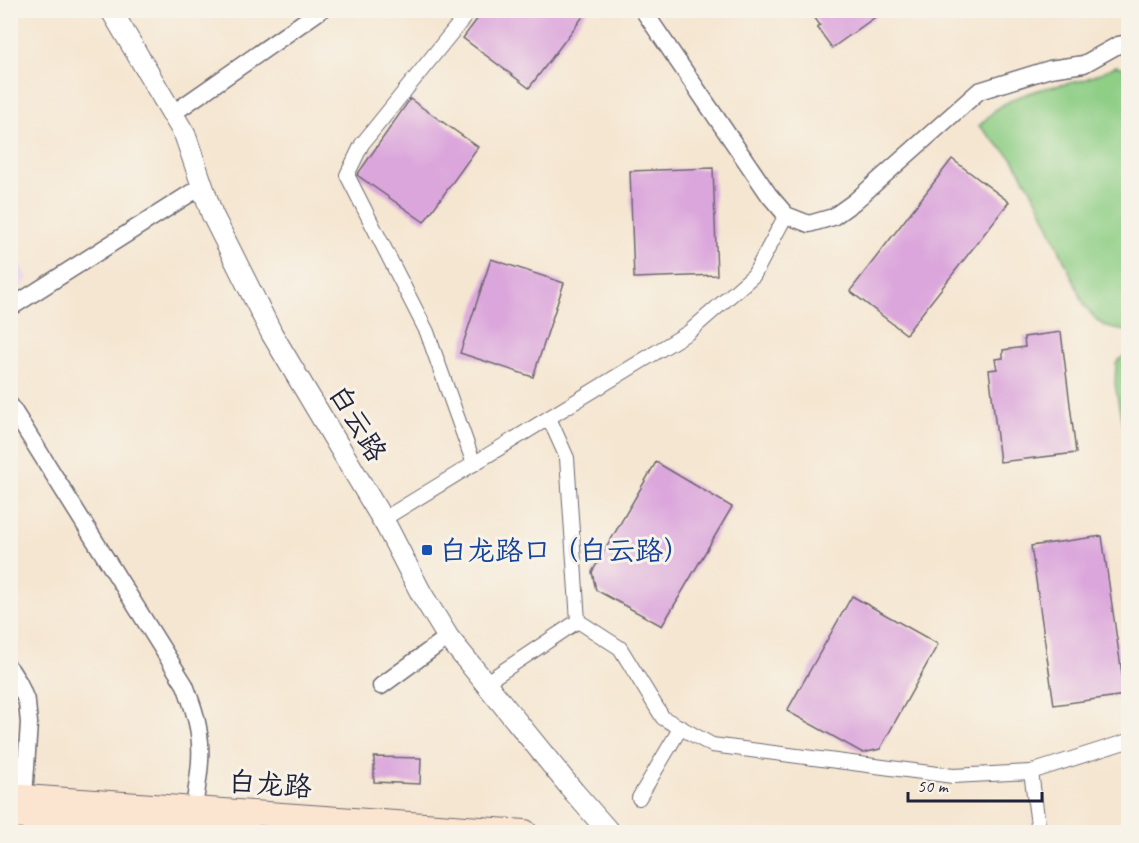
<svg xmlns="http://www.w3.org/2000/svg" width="1139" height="843" font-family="Caveat,'LXGW WenKai TC',sans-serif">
	<rect width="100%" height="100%" fill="#f7f3e8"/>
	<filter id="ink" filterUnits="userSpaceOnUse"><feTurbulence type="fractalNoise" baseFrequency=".0167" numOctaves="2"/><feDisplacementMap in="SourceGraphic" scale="12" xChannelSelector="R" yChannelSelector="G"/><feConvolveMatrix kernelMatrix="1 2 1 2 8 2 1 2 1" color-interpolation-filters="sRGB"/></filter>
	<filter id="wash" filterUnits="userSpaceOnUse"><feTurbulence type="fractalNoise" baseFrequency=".008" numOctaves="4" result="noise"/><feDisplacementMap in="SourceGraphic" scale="24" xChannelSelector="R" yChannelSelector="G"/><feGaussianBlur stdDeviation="1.35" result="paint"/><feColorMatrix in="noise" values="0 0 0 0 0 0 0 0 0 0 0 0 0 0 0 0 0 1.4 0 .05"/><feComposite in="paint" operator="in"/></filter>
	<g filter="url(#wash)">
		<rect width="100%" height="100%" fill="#f5e6d1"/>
		<!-- built -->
		<polygon fill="#ead1ec" points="10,248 28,278 20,288 11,289"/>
		<!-- green -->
		<g fill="#8ece85" stroke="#587860" stroke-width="1.5">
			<path d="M1116,66L1125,68L1128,79V331C1105,329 1099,325 1085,306L1037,200L1013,159L979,126L997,108L1015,98L1041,89L1084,80Z"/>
			<polygon points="1128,352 1128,454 1115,384 1116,363"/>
		</g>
		<g id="blocks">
			<!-- building -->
			<g fill="#dba6dc">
				<polygon points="484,10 588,10 529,88 463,38"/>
				<polygon points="809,10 885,10 832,48 817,27 820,25"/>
				<polygon points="410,99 478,147 424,222 357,175"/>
				<polygon points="952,159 1009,202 906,334 850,291"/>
				<polygon points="713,168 717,275 634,278 630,171"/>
				<polygon points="491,259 564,283 533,377 460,353"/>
				<polygon points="1061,332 1076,453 1000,462 989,370 997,369 995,359 1003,358 1003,350 1025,347 1024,337"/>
				<polygon points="656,462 732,507 662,626 596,590 592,572"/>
				<polygon points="1102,536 1125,695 1054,705 1031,546"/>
				<polygon points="852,596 938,644 880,749 863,753 787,711"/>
				<polygon points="374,757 421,758 420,784 374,782"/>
			</g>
		</g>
	</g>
	<g filter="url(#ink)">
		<use href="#blocks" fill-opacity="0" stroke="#6c6770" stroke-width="1.5"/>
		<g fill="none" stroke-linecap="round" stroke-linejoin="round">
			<defs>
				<g id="pedestrian">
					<polyline points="470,10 362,144 347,175 427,332 474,464"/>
					<polyline points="549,418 567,458 578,621 620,648 663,718 712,745 953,776 1031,772 1128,741"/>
					<polyline points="382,520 689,332 754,275 786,215"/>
					<polyline points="485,683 578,621"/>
					<polyline points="1031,772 1039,832"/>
					<polyline points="639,798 681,727"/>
				</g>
				<g id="minor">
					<polyline points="643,10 769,195 786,215 809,224 833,217 854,202 979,91 1050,69 1084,64 1118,45 1128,43"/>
					<polyline points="172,114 321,10"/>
					<polyline points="10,308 202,186"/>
					<path d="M10,405L185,685C191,701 197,717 199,734C203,759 197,784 194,809"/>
					<polyline points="10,669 19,683 27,703 29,723 24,797"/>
					<polyline points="381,686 448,637"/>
				</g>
				<polyline id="tertiary" points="111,10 185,135 212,214 272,334 387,527 421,593 448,637 574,792 609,832"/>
				<g id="secondary">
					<polyline points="10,796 525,832"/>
					<polyline points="10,816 249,832"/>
				</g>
			</defs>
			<!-- pedestrian casing -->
			<use href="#pedestrian" stroke="#6c6770" stroke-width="16"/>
			<!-- minor casing -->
			<use href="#minor" stroke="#6c6770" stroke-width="19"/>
			<!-- tertiary casing -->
			<use href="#tertiary" stroke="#6c6770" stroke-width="23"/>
			<!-- secondary casing -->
			<use href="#secondary" stroke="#6c6770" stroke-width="26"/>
			<!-- pedestrian -->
			<use href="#pedestrian" stroke="#fff" stroke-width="14"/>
			<!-- minor -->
			<use href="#minor" stroke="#fff" stroke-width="16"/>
			<!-- tertiary -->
			<use href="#tertiary" stroke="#fff" stroke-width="21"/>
			<!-- secondary -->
			<use href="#secondary" stroke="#fce5d0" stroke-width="24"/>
		</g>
	</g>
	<!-- markers -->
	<rect fill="#1a4fb4" stroke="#f7f3e8" stroke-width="2" x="421" y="544" width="12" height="12" rx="3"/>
	<g text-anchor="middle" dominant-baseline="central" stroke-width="6" stroke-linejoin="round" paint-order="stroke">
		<!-- street labels -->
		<g font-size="28" fill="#22223b" stroke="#f7f3e8">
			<text transform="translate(358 423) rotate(59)">白云路</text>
			<text transform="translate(270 784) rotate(4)">白龙路</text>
		</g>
		<!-- transit labels -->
		<g font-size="28" fill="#164399" stroke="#f7f3e8" text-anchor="start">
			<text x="439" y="550">白龙路口（白云路）</text>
		</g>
	</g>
	<!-- margin -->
	<rect width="1139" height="843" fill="none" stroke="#f7f3e8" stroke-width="36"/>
	<!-- scale -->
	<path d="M908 792v9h134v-9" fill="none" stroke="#22223b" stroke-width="3"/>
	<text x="917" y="792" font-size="18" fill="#22223b" stroke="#f7f3e8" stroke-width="4.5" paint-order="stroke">50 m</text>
</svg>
